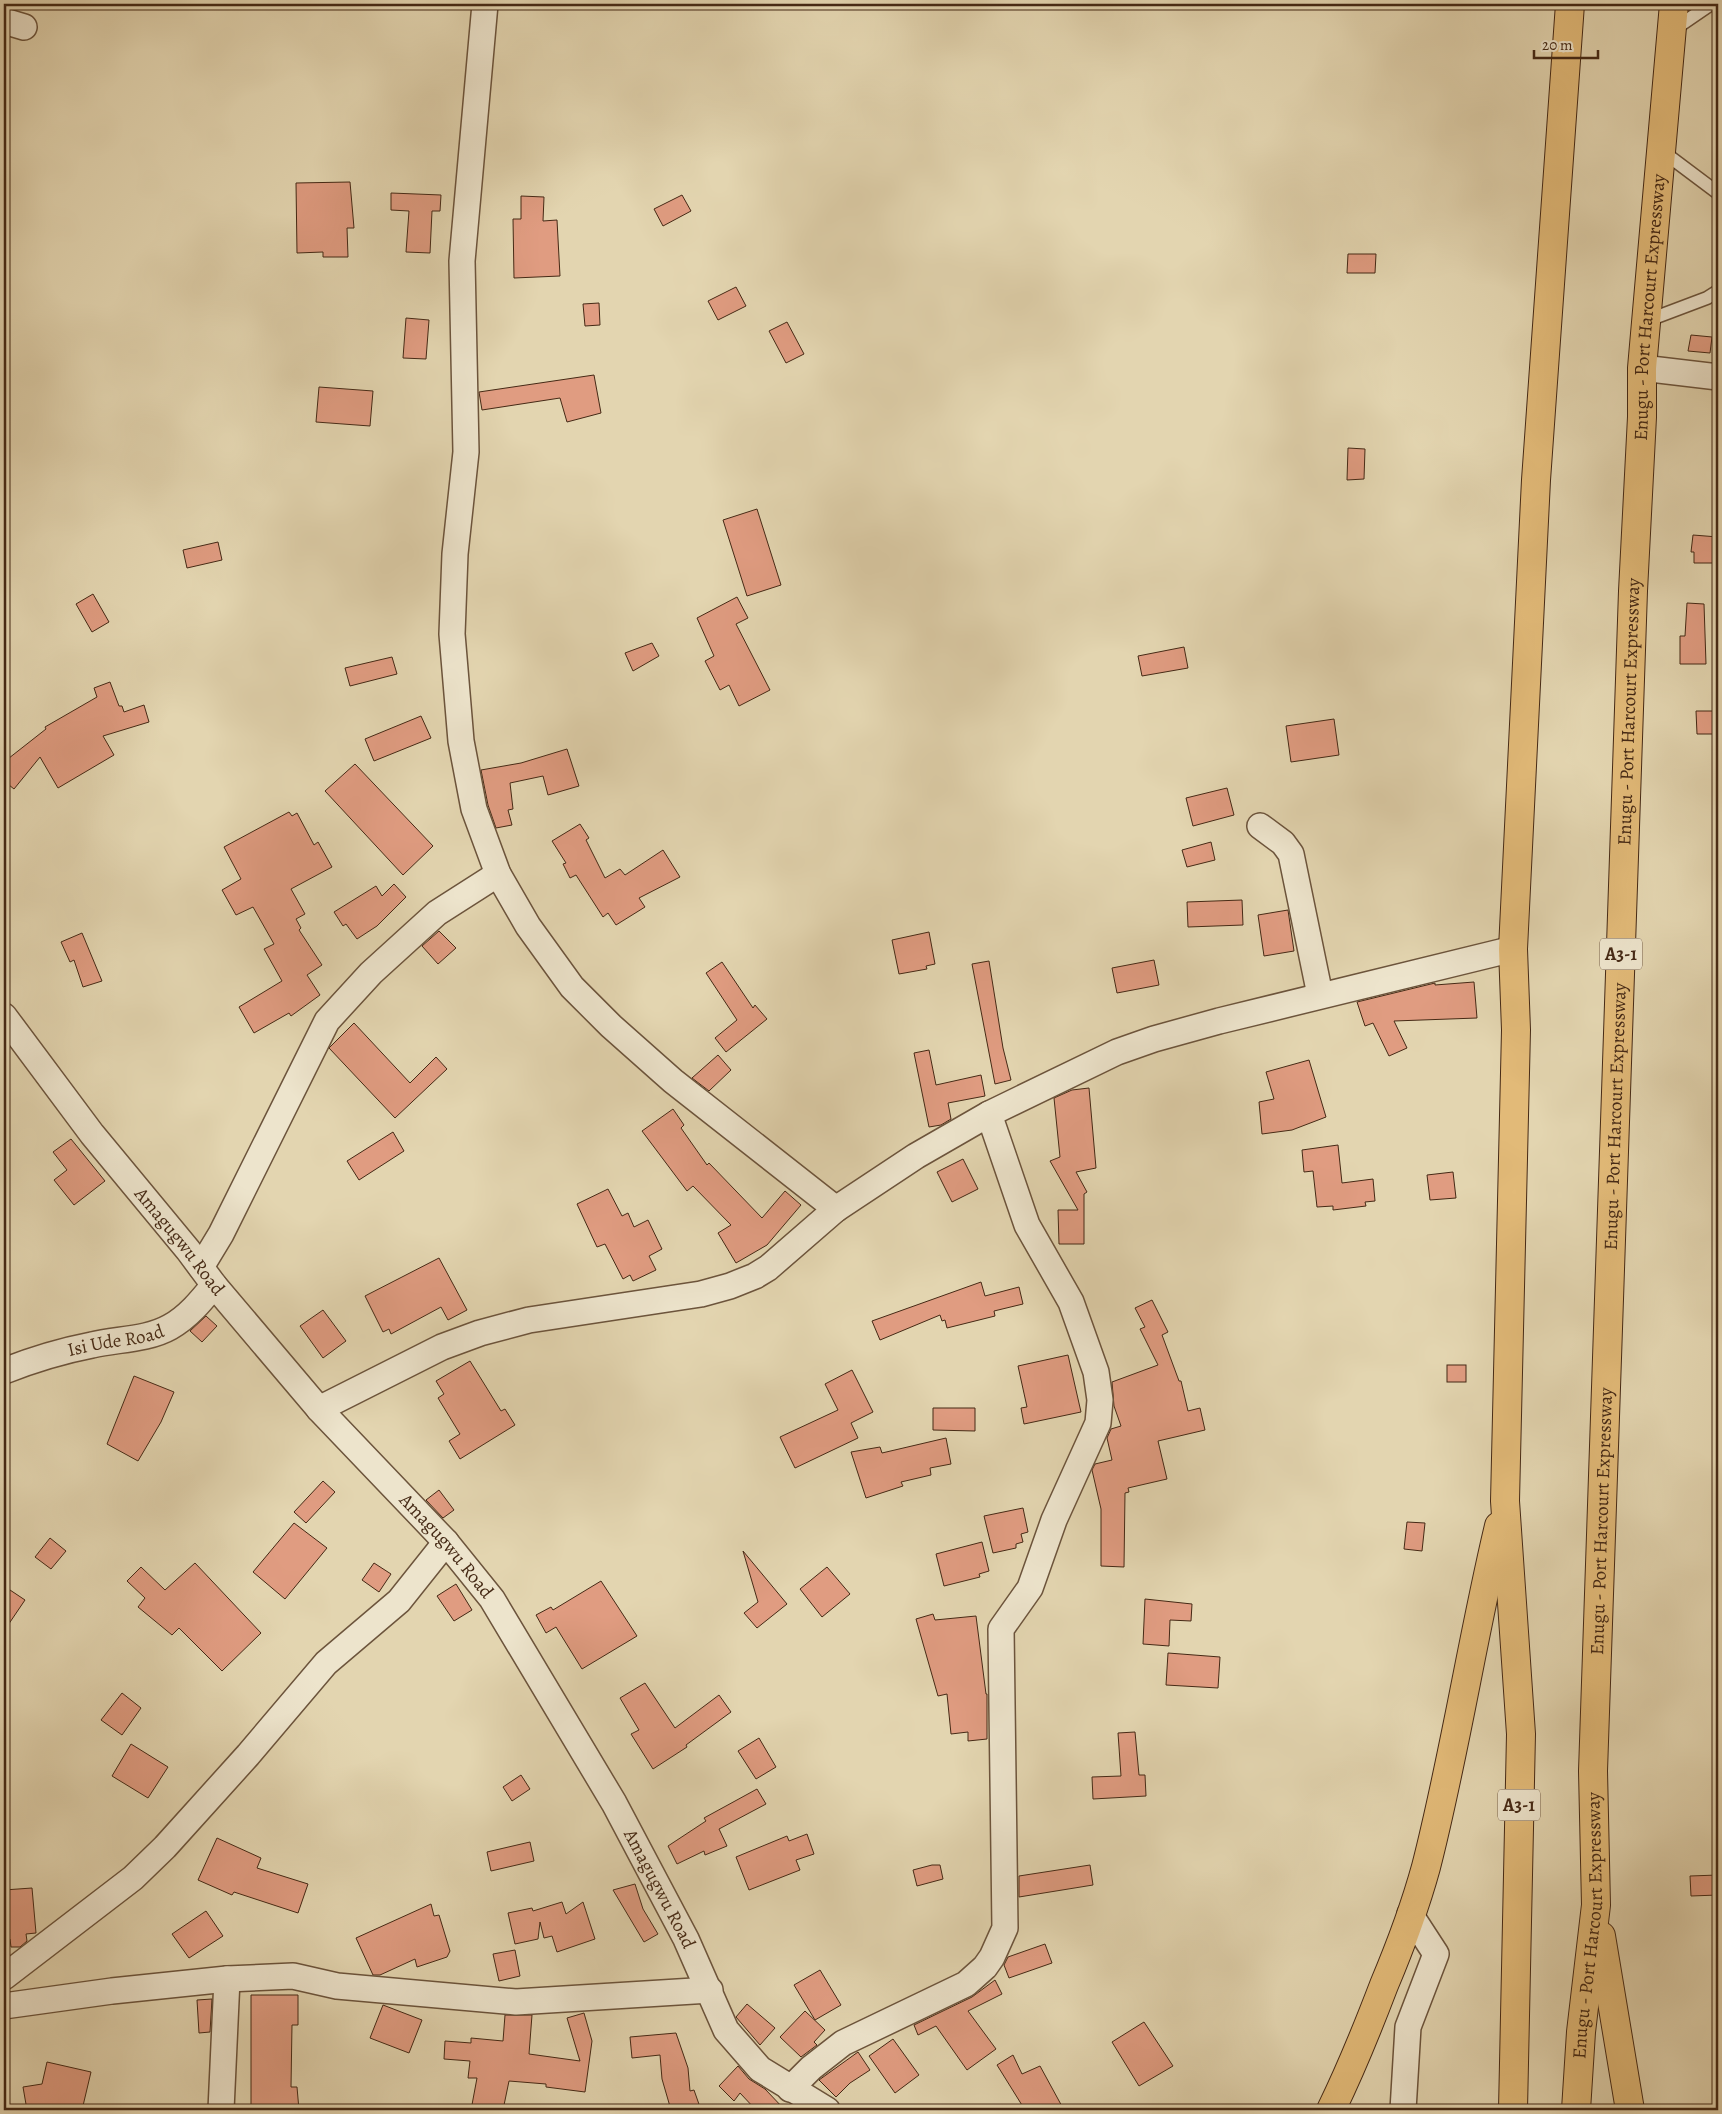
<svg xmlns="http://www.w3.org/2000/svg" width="1722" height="2114" font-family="Alegreya,serif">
	<rect width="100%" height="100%" fill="#e3d5b0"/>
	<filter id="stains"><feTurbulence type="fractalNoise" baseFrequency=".004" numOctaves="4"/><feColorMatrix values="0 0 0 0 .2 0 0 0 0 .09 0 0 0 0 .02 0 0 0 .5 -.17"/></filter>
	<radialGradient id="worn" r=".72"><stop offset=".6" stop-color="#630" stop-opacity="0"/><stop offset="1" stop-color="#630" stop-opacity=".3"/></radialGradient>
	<!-- building -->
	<g fill="#e09c81" stroke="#452915">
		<polygon points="350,182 354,228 347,228 348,257 323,257 323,252 297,253 296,183"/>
		<polygon points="391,193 441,195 440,211 432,211 430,253 406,252 409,211 391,210"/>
		<polygon points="682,195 691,211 663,226 654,209"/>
		<polygon points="521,196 544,197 543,221 557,220 560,276 514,278 513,219 521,219"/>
		<polygon points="1348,254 1376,254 1375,273 1347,273"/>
		<polygon points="736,287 746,306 718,320 708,301"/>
		<polygon points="599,303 600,325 585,326 583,304"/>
		<polygon points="406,318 429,320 426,359 403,358"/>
		<polygon points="787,322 804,354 786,363 769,331"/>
		<polygon points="1691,335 1712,337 1710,353 1688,351"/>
		<polygon points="594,375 601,413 567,422 560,398 482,410 479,392"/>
		<polygon points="319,387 373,391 370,426 316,422"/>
		<polygon points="1348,448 1365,449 1364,479 1347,480"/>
		<polygon points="757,509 781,585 747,596 723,520"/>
		<polygon points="1693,535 1718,537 1718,554 1713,553 1713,563 1694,563 1694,552 1691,552"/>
		<polygon points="218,542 222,560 187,568 183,550"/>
		<polygon points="93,594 109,622 92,632 76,604"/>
		<polygon points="737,597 748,618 736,624 770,690 739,706 729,685 720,690 705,661 714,656 697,618"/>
		<polygon points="1687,603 1704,604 1706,664 1680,664 1680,636 1685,636"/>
		<polygon points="652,643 659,656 633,671 625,653"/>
		<polygon points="1184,647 1188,668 1142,676 1138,656"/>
		<polygon points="392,657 397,674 350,686 345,668"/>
		<polygon points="110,682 119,706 122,706 124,712 144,705 149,722 103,736 114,755 58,788 40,757 14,789 4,781 4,762 46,729 45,727 97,697 94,688"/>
		<polygon points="1696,711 1713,711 1714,734 1697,734"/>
		<polygon points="421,716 431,738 374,761 365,739"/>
		<polygon points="1334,719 1339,755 1291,762 1286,726"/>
		<polygon points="567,749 579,786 548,795 543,776 510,783 513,809 508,810 512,825 496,828 488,805 481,770 521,763"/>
		<polygon points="355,764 433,846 403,875 325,791"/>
		<polygon points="1227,788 1234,815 1193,826 1186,798"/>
		<polygon points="289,812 292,816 297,813 314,845 318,842 332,867 291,889 305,914 296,919 301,928 299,930 322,965 307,975 320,995 291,1016 289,1013 254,1033 239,1007 282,981 264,949 274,944 253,907 236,915 222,890 241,879 224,847"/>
		<polygon points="580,824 589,838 586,840 605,878 620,869 625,875 663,850 680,877 639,898 645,907 616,925 608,913 603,917 576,875 570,878 563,864 566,863 552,841"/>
		<polygon points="1211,842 1215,860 1187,867 1182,850"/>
		<polygon points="394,884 406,897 377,926 357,939 346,924 343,926 334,912 376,886 382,896"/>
		<polygon points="1242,900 1243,925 1188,927 1187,902"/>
		<polygon points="1288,910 1294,951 1264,956 1258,915"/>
		<polygon points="439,931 456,948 438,964 422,946"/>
		<polygon points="929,932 935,964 926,966 927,969 899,974 892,940"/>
		<polygon points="82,933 102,981 83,987 74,960 70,962 61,942"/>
		<polygon points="1154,960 1159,985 1117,993 1112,968"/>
		<polygon points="989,961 1003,1048 1011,1080 995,1084 972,964"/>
		<polygon points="722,962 753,1008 755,1005 767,1019 726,1052 715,1038 737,1020 706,973"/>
		<polygon points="1474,982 1477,1018 1394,1021 1407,1048 1389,1056 1373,1023 1365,1026 1357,1002 1435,983 1435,985"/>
		<polygon points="354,1023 410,1083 436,1057 447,1069 395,1118 329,1048"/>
		<polygon points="929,1050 936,1085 981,1075 985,1096 948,1103 951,1119 941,1125 929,1127 914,1053"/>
		<polygon points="718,1055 731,1070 709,1091 692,1078"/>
		<polygon points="1309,1060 1326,1117 1292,1130 1262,1134 1259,1102 1274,1099 1266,1072"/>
		<polygon points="1089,1088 1096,1168 1076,1172 1087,1192 1084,1194 1084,1244 1059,1244 1058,1210 1078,1210 1050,1161 1060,1157 1054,1098 1072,1090"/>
		<polygon points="673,1109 684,1125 681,1128 707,1165 709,1163 762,1218 785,1191 801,1205 767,1245 736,1263 718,1233 731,1225 693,1186 687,1191 642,1131"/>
		<polygon points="393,1132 404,1151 359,1180 347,1161"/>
		<polygon points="71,1139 105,1181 74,1205 54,1180 67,1170 53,1152"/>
		<polygon points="1338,1145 1342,1183 1373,1179 1375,1201 1365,1202 1366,1206 1333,1210 1333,1206 1317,1207 1313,1171 1304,1172 1302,1150"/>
		<polygon points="963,1159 978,1189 952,1202 937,1172"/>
		<polygon points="1453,1172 1456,1198 1430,1200 1427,1175"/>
		<polygon points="608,1189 622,1216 628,1213 634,1227 648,1220 662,1249 649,1256 656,1270 633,1281 630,1275 623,1279 605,1244 597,1247 577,1204"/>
		<polygon points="439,1258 467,1310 448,1320 441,1307 391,1334 389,1329 383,1332 365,1296"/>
		<polygon points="981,1282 985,1296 1019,1287 1023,1304 994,1311 995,1316 947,1328 945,1320 942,1321 940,1315 880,1340 872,1321"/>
		<polygon points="1152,1300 1168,1332 1162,1335 1179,1381 1181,1381 1188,1411 1200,1408 1205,1430 1158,1441 1167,1479 1128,1488 1129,1492 1125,1493 1124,1567 1101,1566 1101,1509 1092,1470 1095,1464 1112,1460 1107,1438 1111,1429 1121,1426 1114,1406 1112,1382 1158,1365 1140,1329 1145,1327 1135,1308"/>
		<polygon points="323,1310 346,1341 323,1358 300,1326"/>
		<polygon points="206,1316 217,1326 202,1342 190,1331"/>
		<polygon points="1068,1355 1081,1412 1024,1424 1021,1408 1027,1407 1018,1366"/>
		<polygon points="470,1361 501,1411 505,1409 515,1425 460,1459 449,1441 460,1434 438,1398 444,1394 436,1381"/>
		<rect x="1447" y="1365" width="19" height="17"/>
		<polygon points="852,1370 873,1412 851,1423 858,1438 795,1468 780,1437 838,1410 825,1384"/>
		<polygon points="134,1376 174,1392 161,1422 138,1461 107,1444"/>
		<polygon points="933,1408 975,1408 975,1431 933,1430"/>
		<polygon points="946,1438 951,1464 930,1468 931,1475 901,1482 903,1486 866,1498 851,1452 880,1447 882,1453"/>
		<polygon points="323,1481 335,1492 306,1523 294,1512"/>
		<polygon points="439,1490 454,1510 443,1518 426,1500"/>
		<polygon points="1023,1508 1028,1532 1021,1534 1023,1542 1016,1544 1016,1548 993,1553 984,1516"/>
		<polygon points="1407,1522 1425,1523 1422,1551 1404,1549"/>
		<polygon points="294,1523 327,1548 285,1599 253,1572"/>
		<polygon points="50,1538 66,1551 51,1569 35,1557"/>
		<polygon points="982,1542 989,1571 979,1574 980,1577 944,1586 936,1554"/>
		<polygon points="743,1551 787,1604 757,1628 744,1613 758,1602"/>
		<polygon points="195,1563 261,1633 222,1671 179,1628 172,1635 138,1607 145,1598 127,1581 141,1567 165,1590"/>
		<polygon points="374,1563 391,1574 379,1592 362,1580"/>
		<polygon points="827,1567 850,1594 822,1617 800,1589"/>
		<polygon points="601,1581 637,1636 582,1669 556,1627 546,1633 536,1615 551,1607 553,1610"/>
		<polygon points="456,1584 472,1610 454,1621 437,1596"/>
		<polygon points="4,1586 25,1600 4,1631"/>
		<polygon points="1145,1599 1192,1604 1191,1621 1170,1620 1169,1646 1143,1644"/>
		<polygon points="933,1614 935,1620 976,1616 986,1694 987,1694 987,1739 968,1741 968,1732 951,1734 947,1694 938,1696 916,1619"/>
		<polygon points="1168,1653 1220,1657 1218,1688 1166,1685"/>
		<polygon points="645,1683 675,1728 719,1695 731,1712 686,1745 687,1747 653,1769 631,1734 639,1730 620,1698"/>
		<polygon points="122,1693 141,1708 122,1735 101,1720"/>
		<polygon points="1135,1732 1139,1775 1145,1775 1146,1796 1093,1799 1092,1777 1121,1776 1118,1733"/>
		<polygon points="759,1738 776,1767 756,1779 738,1751"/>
		<polygon points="131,1744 168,1767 148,1798 112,1776"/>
		<polygon points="521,1775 530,1789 512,1801 503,1787"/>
		<polygon points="757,1789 766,1804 719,1829 727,1846 705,1855 704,1851 677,1864 668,1846 706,1821 704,1818"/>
		<polygon points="807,1834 814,1854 796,1860 800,1870 749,1890 736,1857 787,1836 789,1841"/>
		<polygon points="217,1838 261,1858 257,1868 308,1884 298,1913 234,1892 232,1895 198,1880"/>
		<polygon points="530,1842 534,1861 491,1871 487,1852"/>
		<polygon points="932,1865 940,1865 943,1879 917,1886 913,1870"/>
		<polygon points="1090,1865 1093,1885 1019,1897 1019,1876"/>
		<polygon points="1718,1875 1718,1895 1691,1896 1690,1876"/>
		<polygon points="635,1884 643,1909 658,1934 644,1942 613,1890"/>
		<polygon points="32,1888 36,1933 26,1934 27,1941 20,1947 11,1947 10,1939 4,1940 4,1890"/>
		<polygon points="562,1902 566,1914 583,1902 595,1939 557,1952 552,1936 544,1938 540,1922 538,1939 515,1944 508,1913 532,1908 533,1911"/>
		<polygon points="431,1904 434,1916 439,1915 450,1951 447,1957 417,1967 415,1959 380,1975 373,1975 356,1938"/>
		<polygon points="206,1911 223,1936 189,1958 172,1934"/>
		<polygon points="1045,1944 1052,1963 1009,1978 1004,1965 1008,1957"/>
		<polygon points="515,1950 520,1976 499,1981 493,1954"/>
		<polygon points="820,1970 841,2005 815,2020 794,1985"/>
		<polygon points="995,1980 1002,1994 968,2011 996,2049 967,2070 936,2026 918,2035 914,2025 972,1997"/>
		<polygon points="251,1995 298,1995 298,2025 292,2025 291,2087 297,2087 299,2110 251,2110"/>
		<polygon points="212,1999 210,2032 199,2033 197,2000"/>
		<polygon points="747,2004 775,2028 760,2045 736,2017"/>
		<polygon points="383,2005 422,2020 409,2053 370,2038"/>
		<polygon points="805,2011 825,2030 814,2042 817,2045 801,2057 780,2037"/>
		<polygon points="584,2013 592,2041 585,2092 546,2087 546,2084 509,2081 503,2110 471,2110 477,2078 468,2078 470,2061 444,2059 445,2041 471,2043 471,2038 503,2041 505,2015 532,2015 529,2054 580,2061 567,2018"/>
		<polygon points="1144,2022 1173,2066 1139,2086 1112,2042"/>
		<polygon points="676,2033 688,2068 690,2091 694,2090 701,2110 671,2110 662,2079 660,2055 632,2058 630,2037"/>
		<polygon points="893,2039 919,2075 895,2093 869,2056"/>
		<polygon points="858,2052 870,2070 850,2083 836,2097 819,2080"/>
		<polygon points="1013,2055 1022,2074 1040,2066 1064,2110 1025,2110 997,2065"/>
		<polygon points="47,2062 91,2072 82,2110 27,2110 23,2087 42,2084"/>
		<polygon points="738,2066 749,2079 765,2089 785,2110 756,2110 740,2093 734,2101 719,2086"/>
	</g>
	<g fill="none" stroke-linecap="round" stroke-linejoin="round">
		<defs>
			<g id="service">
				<polyline points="1673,30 1711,4"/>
				<polyline points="1662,151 1718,193"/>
				<polyline points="1646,321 1707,298 1718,291"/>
			</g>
			<g id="minor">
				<polyline points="485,4 462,261 466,452 455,554 452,634 461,741 474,809 498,874 528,926 572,987 611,1026 673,1081 836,1209"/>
				<polyline points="4,21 24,27"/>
				<polyline points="1642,368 1718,377"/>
				<polyline points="1260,826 1283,843 1291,854 1320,995"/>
				<path id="s1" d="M4,1016L92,1134L188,1250L214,1285L319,1409L446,1542L492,1599L614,1803L686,1939L726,2030L760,2069L827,2110"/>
				<polyline points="201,1267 221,1234 327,1021 371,973 437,913 498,874"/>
				<path id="s2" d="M4,1371C32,1360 61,1351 92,1345C117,1339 147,1340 170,1327C188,1317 201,1301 214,1285"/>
				<polyline points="319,1409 442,1347 480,1333 529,1320 701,1294 730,1286 755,1276 768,1268 836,1209 916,1156 989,1114 1117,1052 1154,1039 1219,1021 1513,949"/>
				<polyline points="4,1977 133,1878 165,1847 248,1755 326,1663 399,1601 446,1542"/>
				<polyline points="4,2006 112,1991 227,1979 293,1976 337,1986 516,2002 710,1990"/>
				<polyline points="790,2089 811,2068 843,2043 966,1984 985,1967 992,1957 1005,1928 1001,1629 1030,1588 1054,1520 1098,1423 1100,1400 1096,1372 1071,1302 1027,1225 989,1114"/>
				<polyline points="221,2110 227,1979"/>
				<polyline points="1403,2110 1408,2027 1436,1954 1410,1914"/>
			</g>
			<g id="trunk">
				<polyline points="1601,1936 1630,2110"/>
				<path d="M1331,2110C1351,2069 1368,2027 1384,1985C1400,1947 1415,1907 1426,1867C1455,1754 1472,1639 1499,1526"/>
				<polyline points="1513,2110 1521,1734 1505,1501 1516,1030 1513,949 1536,480 1570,4"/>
				<path id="s3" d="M1576,2110L1581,2032L1596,1905L1593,1771L1633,591L1642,417V368L1674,4"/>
			</g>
		</defs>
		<!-- service casing -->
		<use href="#service" stroke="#6c543c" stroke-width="15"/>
		<!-- minor casing -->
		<use href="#minor" stroke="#6c543c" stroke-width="28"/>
		<!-- trunk casing -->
		<use href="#trunk" stroke="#452915" stroke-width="30"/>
		<!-- service -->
		<use href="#service" stroke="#ede4cc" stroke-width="12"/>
		<!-- minor -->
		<use href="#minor" stroke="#ede4cc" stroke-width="25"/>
		<!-- trunk -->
		<use href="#trunk" stroke="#e2ba78" stroke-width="28"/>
	</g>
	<g text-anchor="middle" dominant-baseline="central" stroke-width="4" stroke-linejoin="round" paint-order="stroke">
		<!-- shield labels -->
		<g fill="#ede4cc" stroke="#77614c" stroke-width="1">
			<rect x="1600" y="938.5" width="42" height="31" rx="4"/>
			<rect x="1498" y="1789.5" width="42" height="31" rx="4"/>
		</g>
		<g font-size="18" font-weight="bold" fill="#452915">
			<text x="1621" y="954">A3-1</text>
			<text x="1519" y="1805">A3-1</text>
		</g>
		<!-- street labels -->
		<g font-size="19" fill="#452915" stroke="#ede4cc">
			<text stroke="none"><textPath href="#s3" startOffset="1805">Enugu - Port Harcourt Expressway</textPath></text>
			<text stroke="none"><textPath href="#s3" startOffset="1400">Enugu - Port Harcourt Expressway</textPath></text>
			<text stroke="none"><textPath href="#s3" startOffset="995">Enugu - Port Harcourt Expressway</textPath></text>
			<text stroke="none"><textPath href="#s1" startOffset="286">Amagugwu Road</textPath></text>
			<text stroke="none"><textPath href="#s2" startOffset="116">Isi Ude Road</textPath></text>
			<text stroke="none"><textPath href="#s3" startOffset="590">Enugu - Port Harcourt Expressway</textPath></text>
			<text stroke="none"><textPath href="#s1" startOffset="691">Amagugwu Road</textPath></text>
			<text stroke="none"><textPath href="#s1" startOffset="1096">Amagugwu Road</textPath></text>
			<text stroke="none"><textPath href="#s3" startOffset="185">Enugu - Port Harcourt Expressway</textPath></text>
		</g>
	</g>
	<!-- margin -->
	<rect width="1722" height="2114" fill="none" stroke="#e3d5b0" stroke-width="20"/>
	<rect x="5" y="5" width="1712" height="2104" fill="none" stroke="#452915" stroke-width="2.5"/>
	<rect x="10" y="10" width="1702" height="2094" fill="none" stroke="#452915"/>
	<!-- scale -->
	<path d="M1534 50v8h64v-8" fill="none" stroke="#452915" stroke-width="2.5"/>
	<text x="1542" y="50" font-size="15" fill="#452915" stroke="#ede4cc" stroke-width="4" paint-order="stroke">20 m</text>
	<rect width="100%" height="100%" filter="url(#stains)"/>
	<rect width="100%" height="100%" fill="url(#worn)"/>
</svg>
